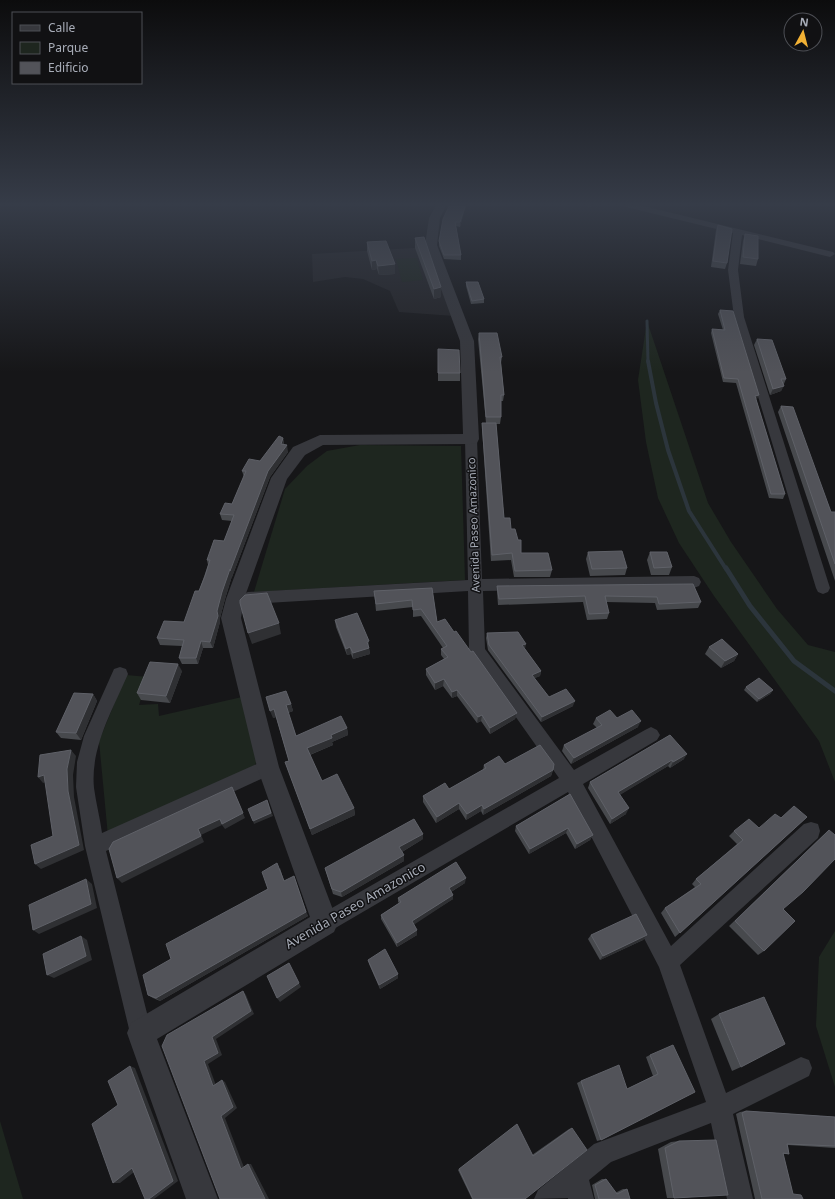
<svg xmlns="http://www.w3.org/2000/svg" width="835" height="1199" font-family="'Noto Sans',sans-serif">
	<rect width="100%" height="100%" fill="#161618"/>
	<!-- built -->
	<polygon fill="#222225" points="430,247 454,316 399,312 390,291 363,279 345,277 313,282 312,254"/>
	<!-- green -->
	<g fill="#1e261f">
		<polygon points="417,258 423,280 402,282 396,259"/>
		<polygon points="647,321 708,503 731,542 777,609 808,645 835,652 835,782 819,741 714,596 679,543 658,498 646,442 638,380"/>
		<polygon points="360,445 461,446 465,580 254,592 285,489 307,466 327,451"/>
		<polygon points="126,675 148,677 139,705 158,704 159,716 242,697 259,756 255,765 108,836 99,741"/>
		<polygon points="835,931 835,1087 816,1026 819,957"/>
		<polygon points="0,1121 23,1199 0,1199"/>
	</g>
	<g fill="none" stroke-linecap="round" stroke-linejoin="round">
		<!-- stream-far2 -->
		<polyline stroke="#2c353c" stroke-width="3" points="647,321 648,362"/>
		<!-- stream-far1 -->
		<polyline stroke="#2c353c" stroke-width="4" points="648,361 656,403 668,450 689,511 726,569"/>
		<!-- stream -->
		<polyline stroke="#2c353c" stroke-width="5" points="726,568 750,606 794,661 835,691"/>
		<!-- minor -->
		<g fill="#37383d" fill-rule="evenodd">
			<polygon points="621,204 635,204 833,252 835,254 830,257 742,235 738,270 744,317 830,588 828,592 823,594 818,592 816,588 734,317 728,270 733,233 622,206"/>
			<polygon points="471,435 477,439 482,579 694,576 699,578 701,582 699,586 694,588 483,591 485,649 574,770 645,730 651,727 657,730 660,735 657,740 583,784 671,946 804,824 811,822 818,824 820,831 818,838 680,965 726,1093 801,1057 809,1060 812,1068 809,1076 733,1114 753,1199 727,1199 711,1123 611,1162 589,1180 594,1199 568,1199 568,1198 534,1199 538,1190 594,1144 706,1102 659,967 568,792 332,930 325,933 318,930 315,923 318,916 559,778 469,651 468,591 248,604 243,602 241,598 243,594 248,592 468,580 465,439"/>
			<path d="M120,667L126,669L128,674C113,709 90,748 94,788C96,803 100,818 102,833L268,759L274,761L277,767L274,773L106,851L152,1033L149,1041L141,1044L133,1041L130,1033L85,846L76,787L77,762L84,736L114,669Z"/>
		</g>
		<!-- tertiary -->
		<polygon fill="#37383d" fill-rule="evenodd" points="437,204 447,204 440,218 437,245 474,341 479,439 477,443 471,444 323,445 305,455 287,479 244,599 241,618 279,767 338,923 334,932 157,1039 218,1199 186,1199 127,1033 131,1023 310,917 257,767 221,618 226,599 271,478 293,447 320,435 463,434 460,341 425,245 429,218"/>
	</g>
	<!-- wall -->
	<g fill="#47494d">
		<polygon points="515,204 527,204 526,206 515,205"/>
		<polygon points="577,204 591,204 591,207 577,205"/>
		<polygon points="465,208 460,227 456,226 461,255 461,260 444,259 439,246 439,241"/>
		<polygon points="718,225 727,263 725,269 711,267 716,230"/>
		<polygon points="745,234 758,259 756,266 740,264 743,241"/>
		<polygon points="415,238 441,297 434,299 415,248"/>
		<polygon points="367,242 395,264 395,274 379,275 377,269 372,270 367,251"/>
		<polygon points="466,282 484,299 484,303 471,304 466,286"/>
		<polygon points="720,310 757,399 756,399 785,494 783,499 769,498 736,383 723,382 711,333 712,329 723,330 718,314"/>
		<polygon points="479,333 502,357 501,363 504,395 503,401 501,401 501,417 500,424 496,424 504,518 518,540 521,553 552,570 550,577 514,577 511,560 491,561 482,429 482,423 486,423 478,339"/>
		<polygon points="757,339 786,379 781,391 770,395 754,345"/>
		<polygon points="438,349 460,373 460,381 438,381"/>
		<polygon points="781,406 831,512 835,512 835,581 778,412"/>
		<polygon points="283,438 284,444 288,452 270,477 232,577 232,576 225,599 220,618 220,622 213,648 203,648 198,664 182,664 179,658 182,646 160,645 157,638 184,622 199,591 208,565 207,560 224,541 232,521 222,520 220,514 232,504 244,477 242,471 260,461"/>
		<polygon points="588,552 627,568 625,575 590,576 586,559"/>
		<polygon points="650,552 672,567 669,575 651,575 647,560"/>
		<polygon points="693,584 701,602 698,608 657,610 655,603 606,602 609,613 607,619 587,620 583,602 498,605 497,592 497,586"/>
		<polygon points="432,588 437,622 454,632 517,713 515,719 490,734 481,721 477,723 457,696 452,698 443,686 435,690 426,675 426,669 444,659 441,655 441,649 443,648 421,616 413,617 413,607 376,611 374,591"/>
		<polygon points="335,620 369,647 369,648 370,654 353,659 351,654 347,655 336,627"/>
		<polygon points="487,633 525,649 541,671 540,676 534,678 549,697 573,706 541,722 488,650 486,638"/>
		<polygon points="709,647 738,654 734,661 721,668 705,654"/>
		<polygon points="182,671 170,703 141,700 137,693"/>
		<polygon points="746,687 773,690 770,694 757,702 744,690"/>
		<polygon points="93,694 97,701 81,740 61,738 56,732"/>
		<polygon points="291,704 293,711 288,713 296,736 347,728 348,735 332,742 333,745 310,755 322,781 354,808 355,815 312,835 285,762 289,761 276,717 273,718"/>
		<polygon points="596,718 617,718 638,727 571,764 562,751 564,745 597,728 593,724"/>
		<polygon points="670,735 684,759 670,768 668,766 619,795 626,814 610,824 588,788 590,782"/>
		<polygon points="505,764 553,770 551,776 483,815 481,811 466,820 459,809 436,823 423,802 423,796 449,789 483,770 484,765"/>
		<polygon points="570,794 593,835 590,840 575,849 566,833 529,854 515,831 516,826"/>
		<polygon points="807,817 675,937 661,913 665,908 695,887 692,884 696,879 737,844 729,836 734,831 759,828 781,818"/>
		<polygon points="829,830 783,909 764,951 758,955 729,926"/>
		<polygon points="423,839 402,852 404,861 342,897 333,894 325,868"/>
		<polygon points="280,868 284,881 308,916 160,1001 153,998 148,995 171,959 268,889"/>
		<polygon points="465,883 451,892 453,895 453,899 413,924 417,935 397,947 381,919 381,915 399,903 398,902 398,898"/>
		<polygon points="591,935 647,935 643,940 600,960 588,939"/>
		<polygon points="368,960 398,974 398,978 380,989 369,964"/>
		<polygon points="719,1014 741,1067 732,1071 711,1019"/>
		<polygon points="650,1055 695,1092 601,1140 597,1141 577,1083 581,1081 627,1089 653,1076 646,1057"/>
		<polygon points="746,1111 835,1117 835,1148 788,1145 789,1154 783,1154 793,1194 803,1199 755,1199 736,1114 740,1112"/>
		<polygon points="517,1124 532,1155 569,1129 572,1128 525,1199 472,1199 458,1170"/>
		<polygon points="679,1141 674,1198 667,1198 658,1149 671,1142"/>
		<polygon points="602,1179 606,1179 615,1193 623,1189 627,1189 630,1199 595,1199 592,1185"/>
	</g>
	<!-- shaded-wall -->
	<g fill="#2f3033">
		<polygon points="466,204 465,208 460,227 460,222"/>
		<polygon points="376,260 377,269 372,270 372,261"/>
		<polygon points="395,264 395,274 379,275 378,266"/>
		<polygon points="441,287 441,297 434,299 434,289"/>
		<polygon points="784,386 781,391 770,395 773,389"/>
		<polygon points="759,395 757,399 754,400 755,396"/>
		<polygon points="283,438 284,445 281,444"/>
		<polygon points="287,445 288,452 270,477 232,577 232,576 225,599 220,618 220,622 213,648 210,642 217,611 222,592 230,569 268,471"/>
		<polygon points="279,623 281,634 252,644 248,633"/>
		<polygon points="201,641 203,648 198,664 196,658"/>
		<polygon points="369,641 369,647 367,648 367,642"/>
		<polygon points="526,644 525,649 522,645"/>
		<polygon points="350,647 351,654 347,655 346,649"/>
		<polygon points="369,648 370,654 353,659 353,653"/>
		<polygon points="738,654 734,661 721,668 725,661"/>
		<polygon points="178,664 182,671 170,703 166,696"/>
		<polygon points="541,671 540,676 531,680 532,675"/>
		<polygon points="444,679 443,686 435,690 435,683"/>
		<polygon points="457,690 457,696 452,698 452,692"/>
		<polygon points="773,690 770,694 757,702 759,699"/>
		<polygon points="93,694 97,701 81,740 76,733"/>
		<polygon points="575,701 573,706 541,722 542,717"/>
		<polygon points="291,704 293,711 288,713 286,705"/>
		<polygon points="274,709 277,717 273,718 270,711"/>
		<polygon points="517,713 515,719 490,734 490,728"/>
		<polygon points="482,715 481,721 477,723 478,717"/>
		<polygon points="641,721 638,727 571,764 574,758"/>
		<polygon points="347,728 348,735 332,742 333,745 309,755 307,748 331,735"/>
		<polygon points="71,750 76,756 73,775 74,797 84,850 41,869 35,864 79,845 68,791 67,769"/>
		<polygon points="687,754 684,759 670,768 673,762"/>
		<polygon points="672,760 668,766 615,798 618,792"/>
		<polygon points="553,770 551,776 483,815 484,809"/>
		<polygon points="44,775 50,781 43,783 38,777"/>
		<polygon points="232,787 245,818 225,829 222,825 201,835 204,842 122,883 117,878 198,829"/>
		<polygon points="267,800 273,816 254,824 253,821"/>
		<polygon points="459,803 459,809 436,823 437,817"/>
		<polygon points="482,805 481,811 466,820 467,814"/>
		<polygon points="354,808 355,815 312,835 310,829"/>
		<polygon points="629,808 626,814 610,824 612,819"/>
		<polygon points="568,828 566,833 529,854 530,849"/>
		<polygon points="423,834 423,839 400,853 399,847"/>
		<polygon points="593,835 590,840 575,849 577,844"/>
		<polygon points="404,855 404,861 342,897 341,892"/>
		<polygon points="294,876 308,916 160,1001 156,998"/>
		<polygon points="466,878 465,883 449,893 449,888"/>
		<polygon points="86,879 92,884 97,908 39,934 33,930"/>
		<polygon points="453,895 453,899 412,926 412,921"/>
		<polygon points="417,930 417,935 397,947 397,943"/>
		<polygon points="647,935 643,940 600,960 603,956"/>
		<polygon points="81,936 87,940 92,960 54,978 47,975"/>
		<polygon points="289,963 301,987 280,1002 277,998"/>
		<polygon points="398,974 398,978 380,989 379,985"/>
		<polygon points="243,991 246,995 254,1014 216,1039 222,1055 208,1064 217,1088 213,1086 204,1061 212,1037"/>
		<polygon points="130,1066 135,1068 178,1181 154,1199 149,1199"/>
		<polygon points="222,1080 225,1082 237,1108 225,1118 245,1170 241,1169 221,1116"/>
		<polygon points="248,1164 251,1164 269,1199 265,1199"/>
		<polygon points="132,1168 138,1169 120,1183 113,1183"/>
	</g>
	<!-- building -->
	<g fill="#525359" stroke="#5f6168">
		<polygon points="450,204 466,204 460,222 455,222 461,255 444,255 439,241 443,219"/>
		<polygon points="718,225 732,229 727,263 713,261"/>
		<polygon points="745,234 758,236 758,259 743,257"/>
		<polygon points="424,237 441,287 434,289 415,238"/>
		<polygon points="386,241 395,264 378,266 376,260 372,261 367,242"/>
		<polygon points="466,282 478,282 484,299 472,301"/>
		<polygon points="720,310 733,311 759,395 755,396 785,494 771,494 738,379 724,378 712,329 725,330"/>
		<polygon points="479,333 497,333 502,357 500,357 504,395 501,395 501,417 486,417"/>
		<polygon points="757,339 772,340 786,379 781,379 784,386 773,389"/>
		<polygon points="438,349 459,350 460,373 438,373"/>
		<polygon points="781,406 793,407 831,512 835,512 835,564"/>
		<polygon points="482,423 496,423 504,518 510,518 511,529 515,529 518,540 521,540 521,553 548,553 552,570 515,571 512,553 492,555"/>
		<polygon points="279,436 283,438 281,444 287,445 268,471 230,571 230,569 222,592 217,611 218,616 210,642 201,641 196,658 179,658 184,640 157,638 164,621 184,622 195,591 199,591 205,576 210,560 207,560 214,540 224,541 234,515 220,514 225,503 232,504 246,471 242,471 249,459 260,461"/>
		<polygon points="622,551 627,568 592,569 588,552"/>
		<polygon points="650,552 667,552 672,567 654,568"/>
		<polygon points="693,584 701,602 659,604 657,597 605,596 609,613 589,614 585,596 499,599 497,586"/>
		<polygon points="432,588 437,622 445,619 454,632 456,631 471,652 473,651 517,713 490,728 482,715 478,717 457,690 452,692 444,679 435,683 426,669 448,657 441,649 447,646 421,609 413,610 412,600 376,604 374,591"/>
		<polygon points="267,593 279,623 248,633 240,603 240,600 245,595"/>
		<polygon points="357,613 369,641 367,642 369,648 353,653 350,647 346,649 335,620"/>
		<polygon points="518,632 526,644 522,645 541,671 532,675 549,697 566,689 575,701 542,717 489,645 487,633"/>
		<polygon points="722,639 738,654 725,661 709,647"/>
		<polygon points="150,662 178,664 166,696 137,693"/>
		<polygon points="759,678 773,690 759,699 746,687"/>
		<polygon points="286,691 291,704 286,705 296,736 341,716 347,728 331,735 332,738 307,748 322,781 337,774 354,808 310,829 285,762 289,761 274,709 270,711 266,697"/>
		<polygon points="74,693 93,694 76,733 56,732"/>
		<polygon points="610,710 617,718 632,710 641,721 574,758 564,745 602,725 596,718"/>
		<polygon points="670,735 687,754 673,762 672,760 618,792 629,808 612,819 590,782"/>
		<polygon points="540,745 554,764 553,770 484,809 482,805 467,814 459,803 437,817 423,796 445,783 449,789 486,768 484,765 499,756 505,764"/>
		<polygon points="71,750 67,769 68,791 79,845 35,864 31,845 53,836 44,775 38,777 40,755"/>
		<polygon points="232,787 243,813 222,824 220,819 198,829 201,836 117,878 109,849 113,842"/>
		<polygon points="570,794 593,835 577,844 568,828 530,849 516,826"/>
		<polygon points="267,800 271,813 253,821 248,809"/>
		<polygon points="794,806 807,817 680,933 665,908 701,884 696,879 743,840 734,831 749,819 759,828 775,814 781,818"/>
		<polygon points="414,819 423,834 399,847 404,855 341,892 332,889 325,868"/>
		<polygon points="829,830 835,835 835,859 803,892 783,909 795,921 764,951 735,921"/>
		<polygon points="456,862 466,878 449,888 453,895 412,921 417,930 397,943 381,915 401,902 398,898"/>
		<polygon points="277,863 284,881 294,876 306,912 156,998 148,995 143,975 171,959 166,944 268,889 262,872"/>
		<polygon points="86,879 91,904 33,930 29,905"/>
		<polygon points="636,914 647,935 603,956 591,935"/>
		<polygon points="81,936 86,956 47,975 43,954"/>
		<polygon points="385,949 398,974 379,985 368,960"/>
		<polygon points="289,963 299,983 277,998 267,976"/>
		<polygon points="243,991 251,1011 212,1037 218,1053 204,1061 213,1086 222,1080 233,1107 221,1116 241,1169 248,1164 265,1199 220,1199 217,1191 162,1046 167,1035"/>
		<polygon points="764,997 785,1044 741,1067 719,1014"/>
		<polygon points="673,1045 695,1092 601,1140 581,1081 619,1065 627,1089 658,1074 650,1055"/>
		<polygon points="130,1066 173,1181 149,1199 145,1199 132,1168 113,1183 92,1124 118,1105 108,1081"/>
		<polygon points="746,1111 835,1117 835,1146 787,1144 789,1154 783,1153 793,1194 801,1195 803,1199 762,1199 742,1113"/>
		<polygon points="517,1124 533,1156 572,1128 587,1150 525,1199 473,1199 459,1169"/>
		<polygon points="716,1140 728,1195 674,1198 665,1148 679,1141"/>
		<polygon points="606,1179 617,1194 627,1189 630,1199 599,1199 595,1185"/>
	</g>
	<!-- sky -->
	<linearGradient id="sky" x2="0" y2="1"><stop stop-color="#0c0c0d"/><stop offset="0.55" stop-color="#363c48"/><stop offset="1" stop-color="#363c48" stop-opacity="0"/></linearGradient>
	<rect width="835" height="372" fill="url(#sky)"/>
	<g text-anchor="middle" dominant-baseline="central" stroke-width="3" stroke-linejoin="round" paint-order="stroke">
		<!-- street labels -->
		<g font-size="11" fill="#a8adb8" stroke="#111113">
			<text transform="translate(473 525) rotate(-92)">Avenida Paseo Amazonico</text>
		</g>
		<!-- near-street labels -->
		<g font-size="13" fill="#a8adb8" stroke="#111113">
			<text transform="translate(355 905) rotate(-30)">Avenida Paseo Amazonico</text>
		</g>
	</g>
	<!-- legend -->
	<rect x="12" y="12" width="130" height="72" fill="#111113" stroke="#4d4f55"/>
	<rect x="20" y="25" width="20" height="6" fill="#37383d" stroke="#4d4f55"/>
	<text x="48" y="32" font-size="12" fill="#a8adb8">Calle</text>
	<rect x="20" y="42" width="20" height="12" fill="#1e261f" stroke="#4d4f55"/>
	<text x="48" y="52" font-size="12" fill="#a8adb8">Parque</text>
	<rect x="20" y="62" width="20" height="12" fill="#525359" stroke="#4d4f55"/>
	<text x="48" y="72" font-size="12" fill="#a8adb8">Edificio</text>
	<!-- north arrow -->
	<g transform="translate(803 32) rotate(7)"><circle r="19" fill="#111113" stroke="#4d4f55"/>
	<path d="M0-3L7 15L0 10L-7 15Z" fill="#f2b134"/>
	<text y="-6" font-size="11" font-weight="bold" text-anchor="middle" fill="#a8adb8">N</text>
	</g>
</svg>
